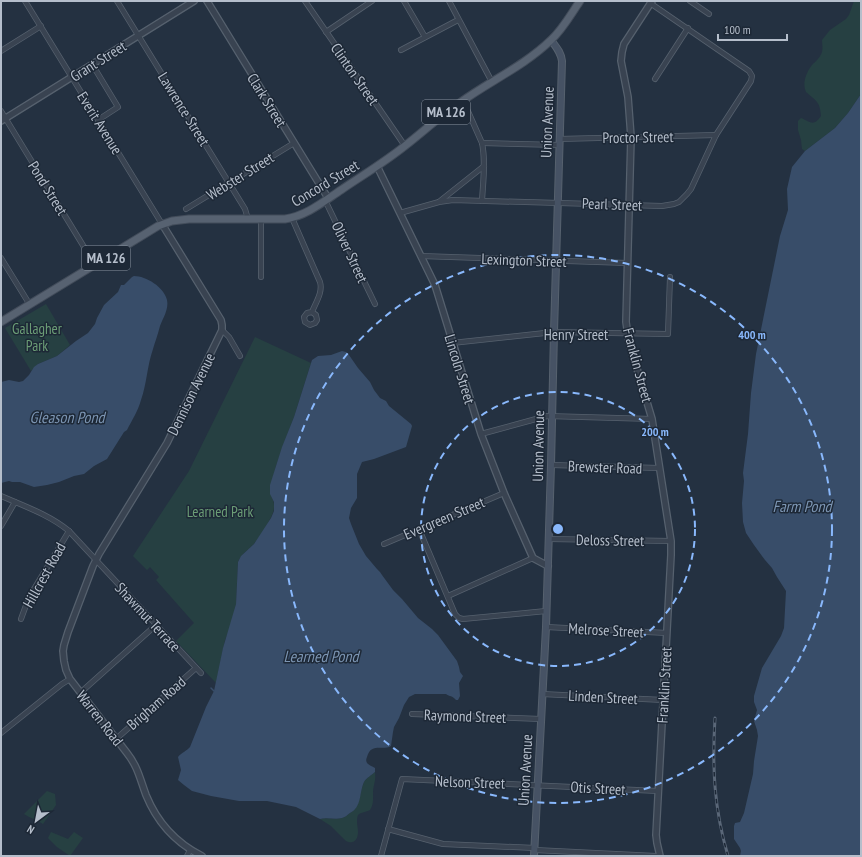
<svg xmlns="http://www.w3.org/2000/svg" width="862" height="857" font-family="'PT Sans Narrow',sans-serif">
	<rect width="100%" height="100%" fill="#243141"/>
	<!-- green -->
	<g fill="#264042">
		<path d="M854,1H861V94L848,113L835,128L805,151L802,149L801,140L798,130V121L801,118C811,122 813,127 821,116C820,101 816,101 806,92C802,83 806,73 812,65C816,61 820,58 822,52C823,48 822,44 822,40L830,30L846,19L849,15Z"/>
		<polygon points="46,304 70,345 57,356 38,364 31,371 5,328"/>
		<path d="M255,337L311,363L294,417L284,443L276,466L270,491C271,496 274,500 274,506C275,515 259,538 253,545C248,550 241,554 238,562L236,604L231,625L225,640L216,683L176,641L194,623L156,580L159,577L150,567L147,570L133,556L189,471Z"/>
		<path d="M375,772C376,780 374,783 373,791C373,798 374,804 370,810C366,812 361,812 358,815C357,817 357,820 357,822C357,825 358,828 358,832C358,839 354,845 346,841L331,826L320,819C327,817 335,820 342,818C346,817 347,815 350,813C361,807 359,793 364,782C367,777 371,776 375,772Z"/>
		<path d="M47,791L55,794L56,805L43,824C37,820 30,818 24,814Z"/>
		<polygon points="51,832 68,839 74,832 83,838 70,856 57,847 48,838"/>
	</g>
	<!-- water -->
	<g fill="#384d69">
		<polygon points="861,94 861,856 740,856 741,851 740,848 734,839 734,826 735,823 740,822 744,813 753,774 754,761 758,736 757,730 754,721 757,710 754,702 754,696 762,668 781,636 784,628 786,591 777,577 772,568 765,560 754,545 746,533 743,522 742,503 744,481 743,473 748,434 751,393 756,354 780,236 788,210 787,189 792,167 805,151 835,128 848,113"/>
		<path d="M134,276C146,276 164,287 167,300C169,309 163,318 160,326C158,334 155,342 153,349C147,366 147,383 141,400C138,411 132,420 127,430L124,432L107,459L94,466L84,474L74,476L59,482L47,485L34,487L20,482H12L9,481L1,483V382L9,380L19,382L23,381L29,375L34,367L38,364L57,356L76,341L88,333L95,324L97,318L104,305L118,292L121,285H124L132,277Z"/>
		<path d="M342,351L346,352L349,355L358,368L370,382L374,390L380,398L386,401L389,406L411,424L412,426L406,447L374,459L362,462L357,474V498L351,508L349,518L351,524L359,544L366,556L377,569L380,572L382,575L393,590L402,599L418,618L432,629L438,635L457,661L459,667L460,672L463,676L459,683L460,696L458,700H456C452,695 450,697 446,694H415L409,697L404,705L399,718L394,727L393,732L391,746C383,751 371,742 367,757C364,764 370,765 375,768V772C371,776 367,777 364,782C359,793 362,807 350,813C347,815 346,817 342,818C335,820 327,817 320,819L296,807L267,801H239L211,796L192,791L184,785L178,780L181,770L178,757C182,752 187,751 190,747L206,707L214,691L223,648L236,604L238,562L241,556L254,544L271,518L274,511V502L270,494V485L282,447L294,417L312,360L318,356L331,355Z"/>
	</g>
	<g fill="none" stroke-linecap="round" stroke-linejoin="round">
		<!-- stream -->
		<polyline stroke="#384d69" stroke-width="1.5" points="211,688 214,691"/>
		<defs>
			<g id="minor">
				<polyline points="25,1 162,224"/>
				<polyline points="117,1 245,209 248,219"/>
				<polyline points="305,1 405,146"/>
				<polyline points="404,1 425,37"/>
				<polyline points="449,1 492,82"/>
				<polyline points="690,1 709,14"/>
				<polyline points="326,32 372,1"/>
				<polyline points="401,50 458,20"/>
				<polyline points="1,51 41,26"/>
				<polyline points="92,64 118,107 98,120"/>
				<polyline points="655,79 688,28"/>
				<path d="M463,100L482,143C486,162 483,182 482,201"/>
				<polyline points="1,111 95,265"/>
				<polyline points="559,139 716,135"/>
				<polyline points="482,143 559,145"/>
				<polyline points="325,200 375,304"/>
				<polyline points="440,201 484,166"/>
				<polyline points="186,209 294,143"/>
				<polyline points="400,213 439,202 453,200 662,206 674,204 679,202 687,194 691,189 716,135 751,81 752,76 749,71 650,3"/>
				<path d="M292,218L320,282C323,292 316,302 312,312L307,313L304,317L305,322L310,325L315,323L317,320L316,315L312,312"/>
				<polyline points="421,256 627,263"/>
				<polyline points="1,258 30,305"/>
				<polyline points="261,277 261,219"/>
				<polyline points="222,330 229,337 240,356"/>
				<polyline points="452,343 554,332 668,334 670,277"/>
				<polyline points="481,434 547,416 652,419"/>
				<polyline points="551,465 659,468"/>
				<path d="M1,496C24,506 50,515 69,531L201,673"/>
				<polyline points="1,526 15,502"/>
				<polyline points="419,529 455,614 459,618 463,619 546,611"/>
				<polyline points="549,539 671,541"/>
				<polyline points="384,544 504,493"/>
				<polyline points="448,596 533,558"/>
				<polyline points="21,619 25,608 31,594 69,531"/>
				<polyline points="546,627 667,633"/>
				<polyline points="80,693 156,625"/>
				<polyline points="542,694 663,700"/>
				<polyline points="412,714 541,719"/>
				<polyline points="1,733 62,684 70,679"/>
				<polyline points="116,739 196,668"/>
				<polyline points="388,829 443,844 535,848"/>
				<polyline points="535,850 656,856"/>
				<polyline points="187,856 190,850"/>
				<polyline points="381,856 402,779 658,791"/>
			</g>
			<g id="tertiary">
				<polyline points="207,1 328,198"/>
				<polyline points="652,1 624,44 622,52 621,61 628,97 631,137 626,322 629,342 652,419 671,541 671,555 656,835 657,843 660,856"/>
				<polyline points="1,121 194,1"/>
				<polyline points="377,166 435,285 481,434 504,493 533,558 548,566"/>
				<path d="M162,224L221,320L222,325V330L167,443L99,554L93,566L68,632L64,645L63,651L64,661L66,670L70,679L127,753C138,767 140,779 146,795C157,822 176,843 202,856"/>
			</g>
			<path id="secondary" d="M534,856L546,627L551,465L554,332L562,61C561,52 556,47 551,40"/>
			<path id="primary" d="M1,322L158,226L172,221L189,219H285C306,216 323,202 341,190C363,175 385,162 406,145C424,131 441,115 461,102C490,81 524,66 551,40C563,29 571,14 580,1"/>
		</defs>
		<!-- minor casing -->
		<use href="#minor" stroke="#56616e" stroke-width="6"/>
		<!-- tertiary casing -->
		<use href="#tertiary" stroke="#56616e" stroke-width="8"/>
		<!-- secondary casing -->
		<use href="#secondary" stroke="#56616e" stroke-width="8"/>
		<!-- primary casing -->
		<use href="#primary" stroke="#424c5a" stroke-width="9"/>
		<!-- minor -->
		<use href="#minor" stroke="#394351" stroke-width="4.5"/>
		<!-- tertiary -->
		<use href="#tertiary" stroke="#394351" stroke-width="5.5"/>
		<!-- secondary -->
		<use href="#secondary" stroke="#465264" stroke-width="6"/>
		<!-- primary -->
		<use href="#primary" stroke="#576271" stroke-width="7"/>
		<defs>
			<path id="rail" d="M715,718C712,767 714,809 728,856"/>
		</defs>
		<!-- rail casing -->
		<use href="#rail" stroke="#5a6778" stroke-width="3"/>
		<!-- rail -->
		<use href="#rail" stroke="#1d2836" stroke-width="1.5" stroke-dasharray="4.5" stroke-linecap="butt"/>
	</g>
	<!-- distance rings -->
	<g fill="none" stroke="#89b8fc" stroke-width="2" stroke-dasharray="7 5">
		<circle cx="558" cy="529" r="137"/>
		<circle cx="558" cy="529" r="274"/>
	</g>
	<g text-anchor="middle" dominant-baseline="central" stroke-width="3" stroke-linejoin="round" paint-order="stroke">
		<!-- shield labels -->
		<g fill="#1d2836" stroke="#87919e" stroke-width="1">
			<rect x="422" y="100" width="48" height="24" rx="3"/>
			<rect x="82" y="246" width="48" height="24" rx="3"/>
		</g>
		<g font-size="14" font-weight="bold" fill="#b5becb">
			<text x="446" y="112">MA 126</text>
			<text x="106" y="258">MA 126</text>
		</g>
		<!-- street labels -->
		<g font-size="15" fill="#b5becb" stroke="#1d2836">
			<text transform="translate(98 61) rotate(-32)">Grant Street</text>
			<text transform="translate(355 74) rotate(55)">Clinton Street</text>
			<text transform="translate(267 100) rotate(58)">Clark Street</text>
			<text transform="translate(184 109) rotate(58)">Lawrence Street</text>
			<text transform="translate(547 122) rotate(-88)">Union Avenue</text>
			<text transform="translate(100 123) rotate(58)">Everit Avenue</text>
			<text transform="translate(638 137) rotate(-1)">Proctor Street</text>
			<text transform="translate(240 176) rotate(-32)">Webster Street</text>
			<text transform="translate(325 183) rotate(-31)">Concord Street</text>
			<text transform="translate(48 188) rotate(58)">Pond Street</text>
			<text transform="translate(612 204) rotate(2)">Pearl Street</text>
			<text transform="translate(350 252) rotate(65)">Oliver Street</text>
			<text transform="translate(524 260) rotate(2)">Lexington Street</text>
			<text x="576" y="334">Henry Street</text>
			<text transform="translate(638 365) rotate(75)">Franklin Street</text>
			<text transform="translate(460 369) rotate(73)">Lincoln Street</text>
			<text transform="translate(191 394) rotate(-64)">Dennison Avenue</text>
			<text transform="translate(538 446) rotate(-89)">Union Avenue</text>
			<text transform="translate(605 467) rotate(2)">Brewster Road</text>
			<text transform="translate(444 518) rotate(-23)">Evergreen Street</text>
			<text transform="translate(610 540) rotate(1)">Deloss Street</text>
			<text transform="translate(44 575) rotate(-61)">Hillcrest Road</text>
			<text transform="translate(148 617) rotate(47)">Shawmut Terrace</text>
			<text transform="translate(606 630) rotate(3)">Melrose Street</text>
			<text transform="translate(664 685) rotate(-87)">Franklin Street</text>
			<text transform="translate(603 697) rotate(3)">Linden Street</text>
			<text transform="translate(156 703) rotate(-41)">Brigham Road</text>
			<text transform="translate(465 716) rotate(2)">Raymond Street</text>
			<text transform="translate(100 718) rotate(52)">Warren Road</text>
			<text transform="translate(525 770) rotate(-87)">Union Avenue</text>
			<text transform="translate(470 782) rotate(2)">Nelson Street</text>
			<text transform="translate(598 788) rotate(3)">Otis Street</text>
		</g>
		<!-- park labels -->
		<g font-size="15" fill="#6b9d76" stroke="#1d2836">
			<text x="37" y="328">Gallagher<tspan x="37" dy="17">Park</tspan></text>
			<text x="220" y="511">Learned Park</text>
		</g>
		<!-- water labels -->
		<g font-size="16" font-style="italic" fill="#7c95b3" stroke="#1d2836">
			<text x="67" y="417">Gleason Pond</text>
			<text x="802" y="506">Farm Pond</text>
			<text x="321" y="656">Learned Pond</text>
		</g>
	</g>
	<circle cx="558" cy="529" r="6" fill="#89b8fc" stroke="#1d2836" stroke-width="2"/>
	<g font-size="12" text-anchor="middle" font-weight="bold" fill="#89b8fc" stroke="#1d2836" stroke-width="3" stroke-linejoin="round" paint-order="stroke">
		<text x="752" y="339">400 m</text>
		<text x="655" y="436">200 m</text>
	</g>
	<!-- border -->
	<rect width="862" height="857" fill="none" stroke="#b5becb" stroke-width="4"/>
	<!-- north arrow -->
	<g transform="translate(36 821) rotate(212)" stroke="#1d2836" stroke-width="3" paint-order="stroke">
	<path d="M0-3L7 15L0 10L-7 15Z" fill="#b5becb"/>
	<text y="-6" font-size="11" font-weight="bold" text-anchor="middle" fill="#b5becb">N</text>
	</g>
	<!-- scale -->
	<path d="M718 34v6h69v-6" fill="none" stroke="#b5becb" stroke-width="2"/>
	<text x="724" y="34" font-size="12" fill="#b5becb" stroke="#1d2836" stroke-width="3" paint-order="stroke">100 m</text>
</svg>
